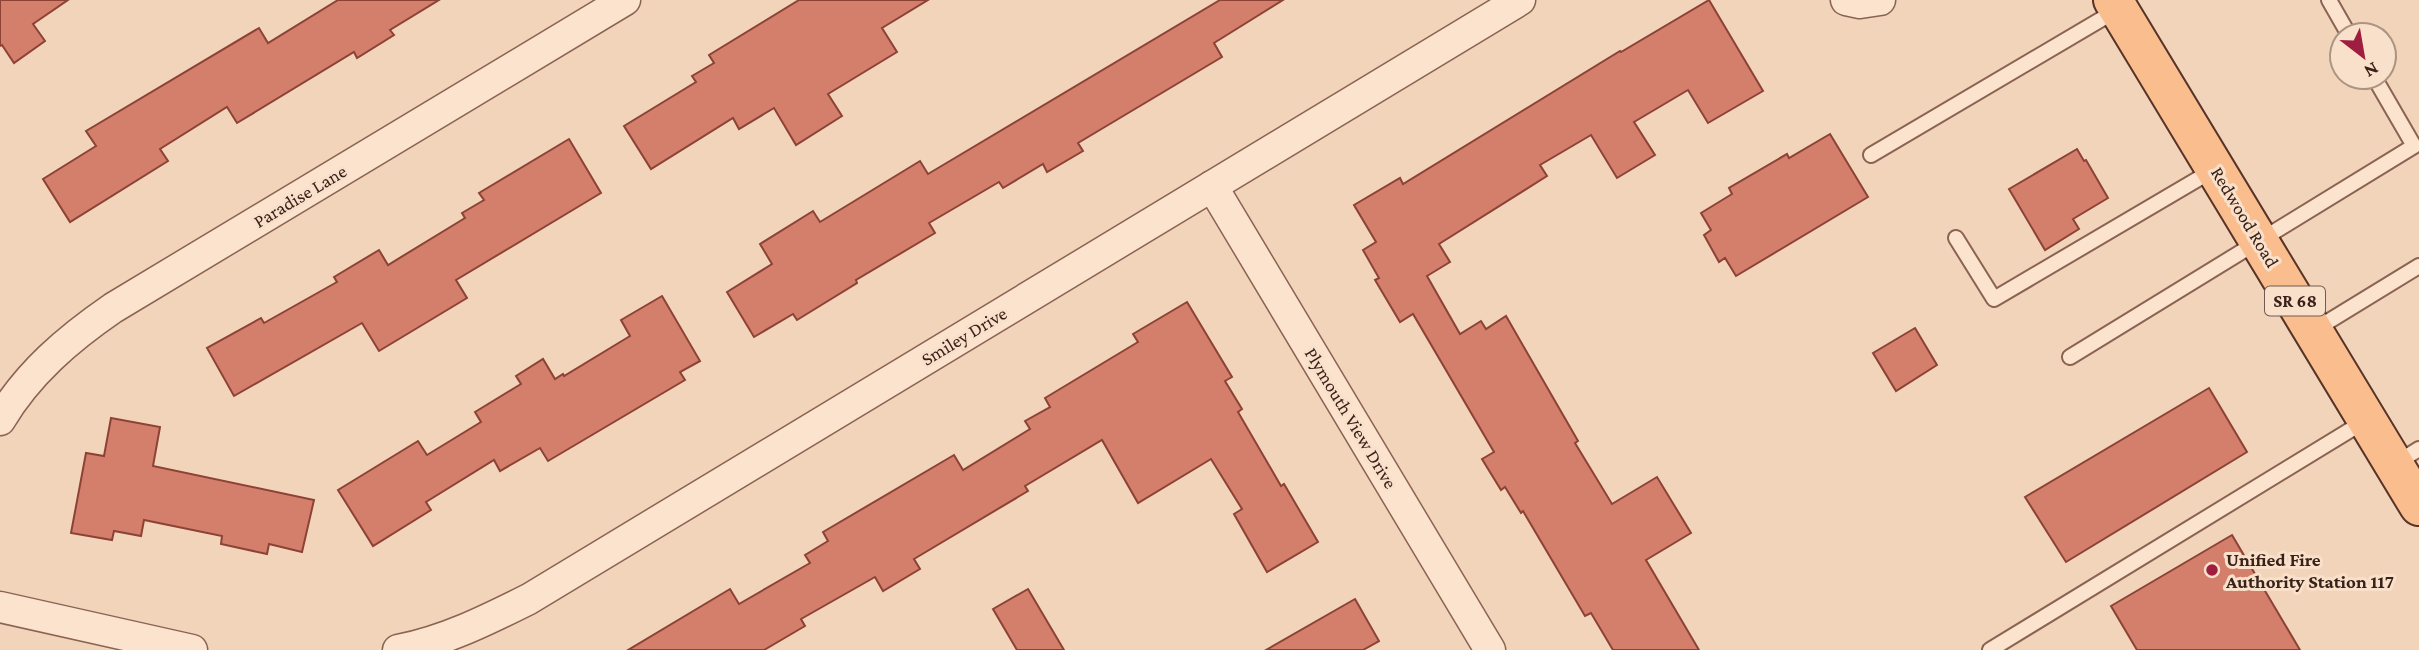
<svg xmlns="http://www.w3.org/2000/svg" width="2419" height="650" font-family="'Crimson Pro',serif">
	<rect width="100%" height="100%" fill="#f2d4ba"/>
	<!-- building -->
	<g fill="#d47e6c" stroke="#8c4336" stroke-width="2">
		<polygon points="0,0 68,0 33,24 45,41 14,63 2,45 0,46"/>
		<polygon points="338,0 439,0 390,30 394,35 357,58 354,52 237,123 227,107 160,149 168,161 70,222 43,179 96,146 86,131 259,28 268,43"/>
		<polygon points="799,0 928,0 882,28 897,52 828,94 842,116 796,145 774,108 739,129 733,118 651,169 624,126 696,82 692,76 714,63 709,55"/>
		<polygon points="1220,0 1283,0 1214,43 1222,57 1078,143 1083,151 1047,172 1043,164 1003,188 999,182 929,223 935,233 856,280 857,283 797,320 793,314 754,337 727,292 772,264 760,244 813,211 820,222 920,161 928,174"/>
		<polygon points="1709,0 1763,91 1708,123 1688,90 1634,122 1655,155 1617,178 1591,135 1540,165 1547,176 1439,244 1450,262 1427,276 1460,334 1481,321 1486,329 1506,316 1578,441 1575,443 1612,504 1657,477 1691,533 1646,560 1699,650 1613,650 1591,613 1585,616 1523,511 1521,513 1505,487 1501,490 1482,459 1494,452 1413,314 1400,322 1375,280 1379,278 1363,250 1376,242 1354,205 1400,178 1403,184 1620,51 1621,52"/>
		<polygon points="1830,134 1868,197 1736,276 1725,258 1719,262 1704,235 1711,230 1701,213 1732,194 1729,188 1787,154 1789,158"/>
		<polygon points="569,139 601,193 456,280 467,298 379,351 362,323 234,396 207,348 261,318 264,323 337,282 334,277 379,250 388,265 465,218 462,213 484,200 479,193"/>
		<polygon points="2077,149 2084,161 2086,160 2108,198 2073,219 2079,229 2045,250 2009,189"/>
		<polygon points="662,296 700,361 680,372 685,380 548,461 540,448 500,471 494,460 426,502 431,510 373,546 338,490 418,441 427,455 481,422 475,412 521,384 516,376 543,359 555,379 563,374 564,376 630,336 621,320"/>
		<polygon points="1187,302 1232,377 1225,381 1242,409 1238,412 1281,486 1284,484 1318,542 1267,572 1234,514 1242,509 1211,459 1138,503 1102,440 1025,486 1028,491 914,559 920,569 883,591 875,577 801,619 805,626 764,650 628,650 730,589 739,604 810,563 805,555 828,541 823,532 954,455 963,470 1030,429 1025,421 1050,407 1045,398 1138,342 1133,334"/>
		<polygon points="1915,328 1937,365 1896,391 1873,353"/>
		<polygon points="2209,388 2247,452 2066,562 2025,497"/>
		<polygon points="111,418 160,427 153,466 314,500 302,552 269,544 267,554 221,544 222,536 144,520 141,536 114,531 112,540 71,533 86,453 104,456"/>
		<polygon points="2232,535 2300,650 2137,650 2111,606"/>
		<polygon points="1028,589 1064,650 1017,650 993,609"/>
		<polygon points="1355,599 1379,641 1363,650 1266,650"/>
	</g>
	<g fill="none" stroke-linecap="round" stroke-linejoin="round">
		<defs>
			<g id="lane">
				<polyline points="2329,0 2349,35"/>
				<polyline points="1871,155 2117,10"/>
				<polyline points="1956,238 1994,299 2215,169"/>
				<polyline points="2316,329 2419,266"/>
				<polyline points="2070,357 2414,146 2374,77"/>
				<polyline points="2395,464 2419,449"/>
				<polyline points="1990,650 2365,421"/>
			</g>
			<g id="street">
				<polyline points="1846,0 1860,3 1880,0"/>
				<polyline points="1212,186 1490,650"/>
				<path d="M0,420C28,373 68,339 113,308L625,0"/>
				<polyline points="0,607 192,650"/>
				<path d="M398,650C445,641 487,620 529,599L1520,0"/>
			</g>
			<polyline id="primary" points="2113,0 2419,506"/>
		</defs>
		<!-- lane casing -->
		<use href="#lane" stroke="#8a6353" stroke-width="18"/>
		<!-- street casing -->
		<use href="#street" stroke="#8a6353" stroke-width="33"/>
		<!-- primary casing -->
		<use href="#primary" stroke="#573328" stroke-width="42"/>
		<!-- lane -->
		<use href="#lane" stroke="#fce3ce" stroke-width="14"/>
		<!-- street -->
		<use href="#street" stroke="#fce3ce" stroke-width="30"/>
		<!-- primary -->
		<use href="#primary" stroke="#fabd8d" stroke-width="38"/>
	</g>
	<!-- markers -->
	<circle fill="#9f1d3e" stroke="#f9e0ca" stroke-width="2.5" cx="2212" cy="570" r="7"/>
	<g text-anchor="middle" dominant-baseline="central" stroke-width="6" stroke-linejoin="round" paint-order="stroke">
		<!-- shield labels -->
		<rect fill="#f9e0ca" stroke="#725a4e" stroke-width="2" x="2265" y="286.5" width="60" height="29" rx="5"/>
		<g font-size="18" font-weight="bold" fill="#382119">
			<text x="2295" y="301">SR 68</text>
		</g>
		<!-- street labels -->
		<g font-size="19" fill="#382119" stroke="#f9e0ca">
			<text transform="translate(300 196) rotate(-31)">Paradise Lane</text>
			<text transform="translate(2245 217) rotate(59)">Redwood Road</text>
			<text transform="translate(964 336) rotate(-31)">Smiley Drive</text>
			<text transform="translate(1351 418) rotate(59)">Plymouth View Drive</text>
		</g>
		<!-- poi labels -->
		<g font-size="19" font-weight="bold" fill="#382119" stroke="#f9e0ca" text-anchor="start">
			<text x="2226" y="559">Unified Fire<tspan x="2226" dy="22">Authority Station 117</tspan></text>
		</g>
	</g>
	<!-- north arrow -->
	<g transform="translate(2363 56) rotate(149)"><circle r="33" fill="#f9e0ca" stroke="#ac9483" stroke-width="2"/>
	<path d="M0-5L12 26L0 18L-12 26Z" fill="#9f1d3e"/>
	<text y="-10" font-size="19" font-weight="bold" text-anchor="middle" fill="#382119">N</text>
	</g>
</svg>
